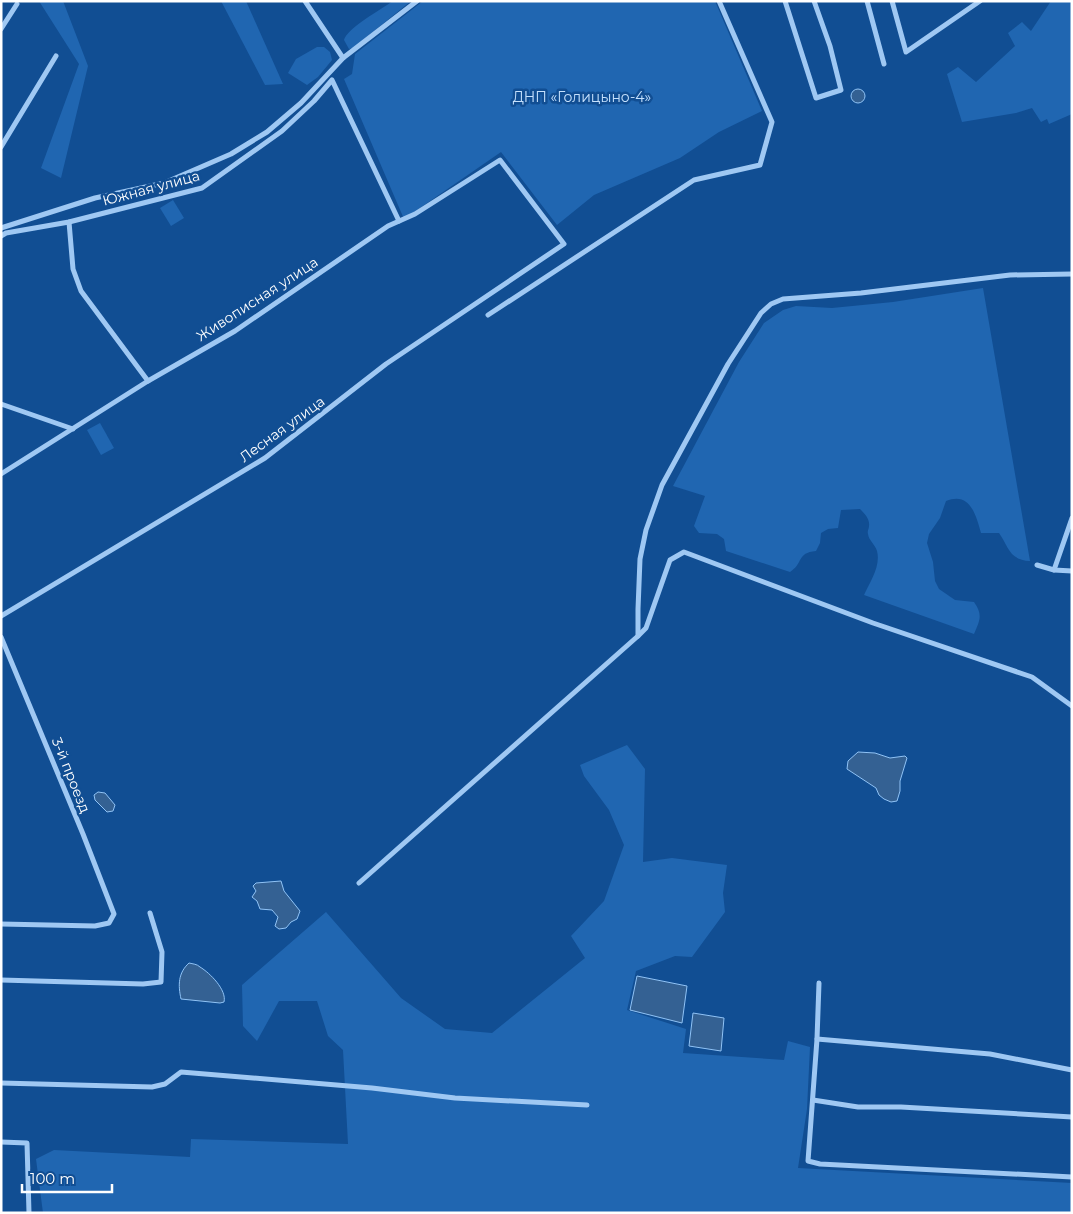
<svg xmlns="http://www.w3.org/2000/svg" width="1073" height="1214" font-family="Montserrat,sans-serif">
	<rect width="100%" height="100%" fill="#114e93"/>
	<!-- green -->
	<g fill="#2066b1">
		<polygon points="39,1 63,1 88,66 61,178 41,168 79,64"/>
		<polygon points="221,1 246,1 283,84 265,85"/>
		<path d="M393,1H411L353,48L349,49L344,40C347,28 382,9 393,1Z"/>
		<polygon points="423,1 715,1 762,111 719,132 680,158 594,195 557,225 501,152 404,219 344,79 352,74 355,54"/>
		<polygon points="1051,1 1072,1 1072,114 1049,124 1047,119 1041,122 1032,108 1016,113 962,122 947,74 958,67 976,82 1015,46 1008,33 1022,22 1031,31"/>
		<polygon points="317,47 324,47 330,52 332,60 318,77 307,85 288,73 296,59"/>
		<polygon points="173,200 184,218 171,226 160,208"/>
		<path d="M983,288L1030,561C1009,560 1009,547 999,533H981C976,515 970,491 946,501L940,518L929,534L927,543L933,562L935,581L939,589L955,600L974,602C983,615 980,620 974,634L864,595C870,582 881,566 877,551C875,544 869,541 868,534C867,531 869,529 869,526C870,519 865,514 860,509L841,510L838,528L828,529L821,533L820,543L816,551C796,553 804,563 790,572L726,551L724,539L717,534L699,533L694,526L705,496L673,486L739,362L764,323L783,310L796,306L832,308L893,302Z"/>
		<polygon points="100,423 114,448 101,455 87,430"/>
		<polygon points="627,745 645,769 643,862 672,858 727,865 723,893 725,912 692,957 675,956 636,971 627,1010 686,1029 683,1053 784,1060 788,1041 810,1047 807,1109 798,1168 1072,1183 1072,1213 43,1213 36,1159 54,1150 190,1157 191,1139 348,1144 343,1050 328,1036 317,1001 279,1001 257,1041 243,1026 242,985 326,912 401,998 445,1029 492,1033 585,958 571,936 604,901 624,845 609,810 584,776 580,765"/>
	</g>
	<!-- water -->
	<g fill="#346193" stroke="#90c3f6">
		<circle cx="858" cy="96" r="7"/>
		<polygon points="858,752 875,753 890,758 905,756 907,758 900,781 900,791 897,801 891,802 884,799 879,795 876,788 847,769 848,761"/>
		<polygon points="98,792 105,793 115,805 113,811 107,812 95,800 94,795"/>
		<polygon points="281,881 284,891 300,911 297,919 291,922 286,928 279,929 275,926 278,917 272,910 260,909 257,901 252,897 256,891 253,886 256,883"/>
		<path d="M189,963C193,964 197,964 200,967C210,973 227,990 224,1002L220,1003L181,999C178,985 178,973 189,963Z"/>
		<polygon points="637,976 687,986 682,1023 630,1010"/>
		<polygon points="693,1013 724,1018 721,1051 689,1046"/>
	</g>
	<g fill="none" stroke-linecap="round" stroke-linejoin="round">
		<!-- minor -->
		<g stroke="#9fc8f3" stroke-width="5">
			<polyline points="305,1 343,58"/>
			<polyline points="785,1 816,98 841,90 830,46 814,1"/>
			<polyline points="867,1 884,64"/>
			<polyline points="892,1 906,52 980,1"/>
			<polyline points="1,29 17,4"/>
			<polyline points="1,147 56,56"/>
			<polyline points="69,222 73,269 81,291 148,381"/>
			<polyline points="1,228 95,198 164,183 231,154 267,132 301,103 343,58 417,1"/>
			<polyline points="1,236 6,233 69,222 202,188 282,131 314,101 332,80 399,221"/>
			<polyline points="488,315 694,180 760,165 772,122 719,1"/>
			<polyline points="1,404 73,429"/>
			<polyline points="1,474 148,381 235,331 388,226 415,214 500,160 564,244 386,364 265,458 1,616"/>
			<polyline points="1037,565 1054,570 1072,571"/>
			<polyline points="1054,570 1072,518"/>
			<polyline points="638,636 646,628 670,560 684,552 873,623 1032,677 1072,706"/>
			<polyline points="1,637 83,834 114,914 109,923 95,926 1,924"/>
			<polyline points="359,883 638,636 638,609 640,559 646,530 662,485 728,364 761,313 771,304 783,299 861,293 1010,275 1072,274"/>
			<polyline points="1,980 143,984 161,982 162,952 150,913"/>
			<polyline points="819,983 817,1039 990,1054 1072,1070"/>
			<polyline points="817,1039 808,1161 820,1164 1072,1177"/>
			<polyline points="1,1083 152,1087 165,1084 181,1072 372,1088 455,1098 587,1105"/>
			<polyline points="813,1100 858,1107 901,1107 1072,1117"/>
			<polyline points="1,1142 27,1143 29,1213"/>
		</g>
	</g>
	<g text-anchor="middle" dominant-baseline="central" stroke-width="5" stroke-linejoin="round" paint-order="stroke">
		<!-- park labels -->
		<g font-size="14" fill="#c6e1fd" stroke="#114e93">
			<text x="582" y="97">ДНП «Голицыно-4»</text>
		</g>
		<!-- street labels -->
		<g font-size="14" fill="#fff" stroke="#114e93">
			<text transform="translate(151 188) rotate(-15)">Южная улица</text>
			<text transform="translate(257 299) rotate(-33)">Живописная улица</text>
			<text transform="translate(282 429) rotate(-36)">Лесная улица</text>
			<text transform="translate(71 775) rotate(68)">3-й проезд</text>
		</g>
	</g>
	<!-- border -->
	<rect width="1073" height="1214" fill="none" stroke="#ffffff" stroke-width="5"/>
	<!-- scale -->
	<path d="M22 1184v8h90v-8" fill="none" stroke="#ffffff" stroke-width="2.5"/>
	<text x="30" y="1184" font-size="15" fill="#ffffff" stroke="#114e93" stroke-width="4" paint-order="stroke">100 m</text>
</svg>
